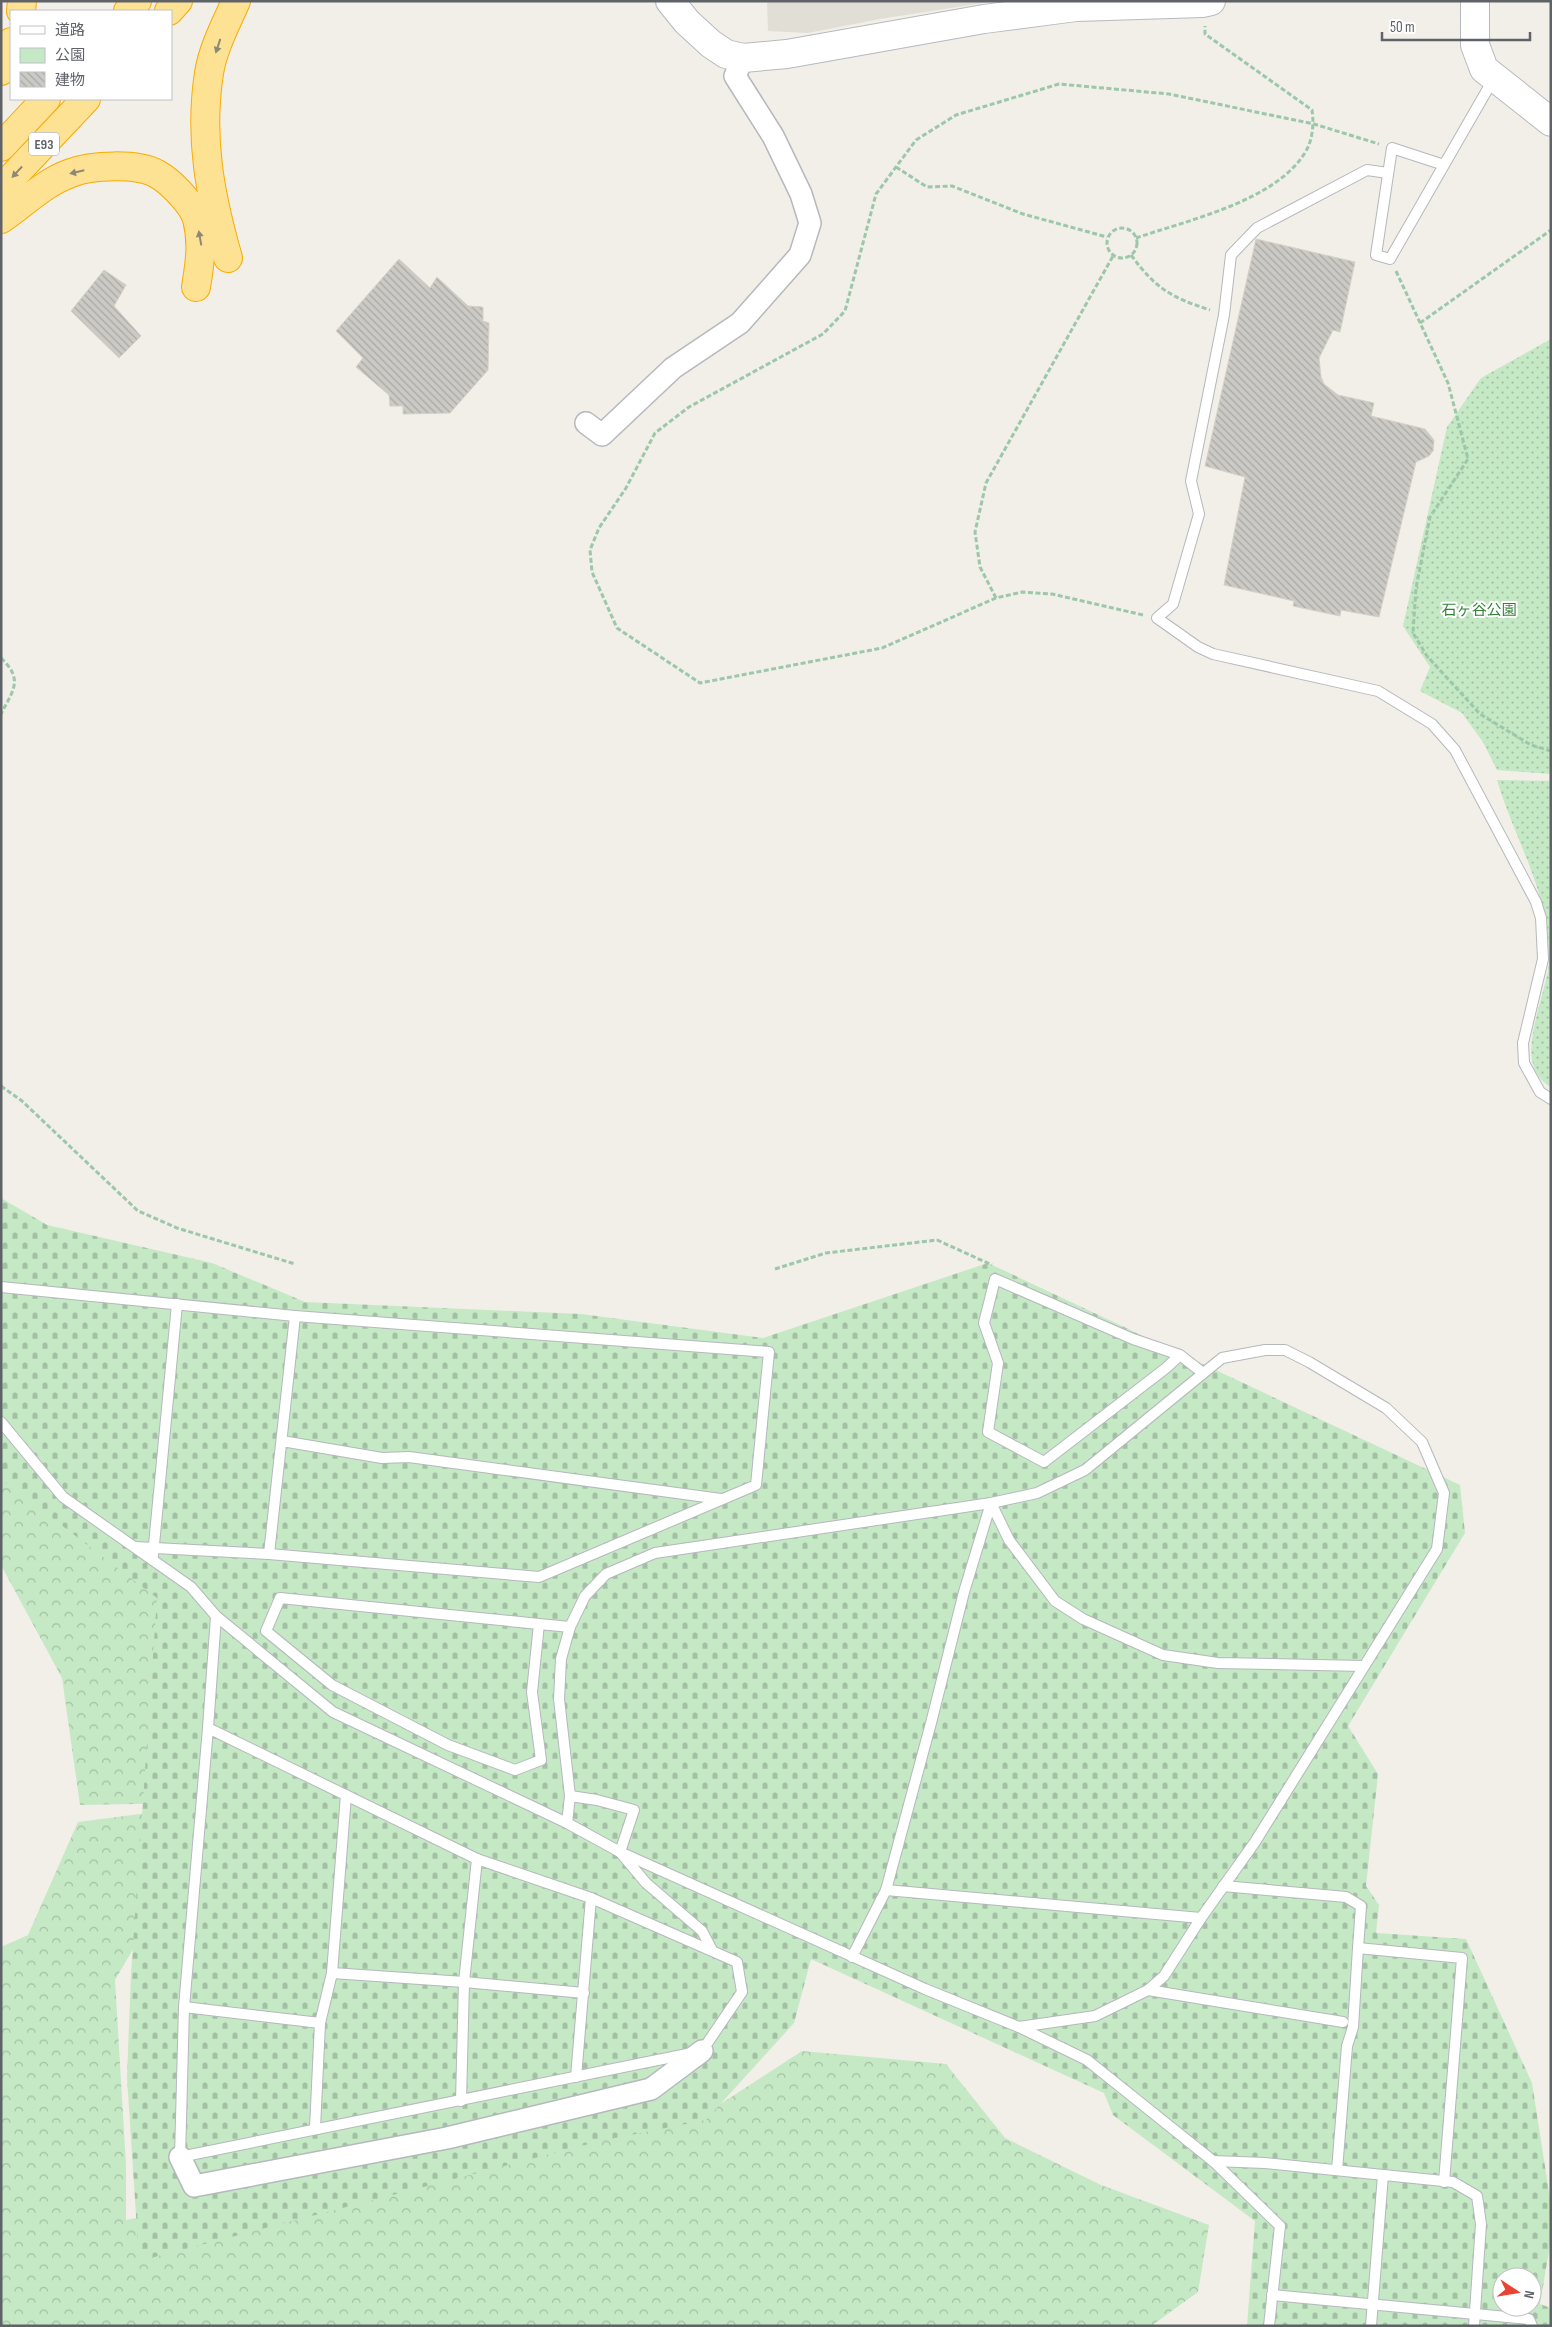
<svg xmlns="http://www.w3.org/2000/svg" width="1552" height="2327" font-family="'Sofia Sans Condensed','Noto Sans JP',sans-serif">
	<defs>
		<pattern id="green-dots" width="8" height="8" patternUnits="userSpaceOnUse" patternTransform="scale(1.25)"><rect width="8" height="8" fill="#c5e8c5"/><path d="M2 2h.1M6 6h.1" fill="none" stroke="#a3c0a4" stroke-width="1.8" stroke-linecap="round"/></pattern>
		<pattern id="forest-crowns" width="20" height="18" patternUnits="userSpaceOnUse" patternTransform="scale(1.25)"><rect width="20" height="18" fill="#c5e8c5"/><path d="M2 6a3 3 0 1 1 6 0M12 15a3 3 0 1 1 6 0" fill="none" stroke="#a3c0a4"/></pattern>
		<pattern id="cemetery-stones" width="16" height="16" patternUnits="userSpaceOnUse" patternTransform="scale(1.25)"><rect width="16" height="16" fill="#c5e8c5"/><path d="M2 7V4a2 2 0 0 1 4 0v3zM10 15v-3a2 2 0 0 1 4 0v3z" fill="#a3c0a4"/></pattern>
		<pattern id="building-back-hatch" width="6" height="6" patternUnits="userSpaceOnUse" patternTransform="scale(1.25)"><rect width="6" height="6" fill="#cccac5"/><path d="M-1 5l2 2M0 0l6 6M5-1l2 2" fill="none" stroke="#a9a8a4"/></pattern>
	</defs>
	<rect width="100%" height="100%" fill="#f1efe8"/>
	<!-- education -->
	<polygon fill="#e1ded6" points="767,1 996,1 880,19 808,33 768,31"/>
	<!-- green -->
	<g fill="url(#green-dots)">
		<polygon points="1551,339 1551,774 1497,770 1483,742 1462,713 1420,691 1430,667 1403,626 1447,427 1481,378"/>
		<path d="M1497,780L1551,781V1087C1508,1063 1549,995 1549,959C1549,891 1516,843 1497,780Z"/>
	</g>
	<!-- forest -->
	<g fill="url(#forest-crowns)">
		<polygon points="1,1448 180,1588 184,1803 80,1805 62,1678 1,1565"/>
		<polygon points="156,1812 177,1874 115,1980 126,2165 126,2220 705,2114 802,2051 946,2064 1005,2138 1101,2185 1209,2225 1198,2292 1151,2326 1,2326 1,1947 28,1935 78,1822"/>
	</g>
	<!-- cemetery -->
	<path fill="url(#cemetery-stones)" fill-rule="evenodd" d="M1,1198L47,1225L212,1263L305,1302L581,1314L763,1338L988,1263L1460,1485L1465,1533L1348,1726L1378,1774L1366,1886L1379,1905L1376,1933L1466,1939L1532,2083L1551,2205V2239L1540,2304L1551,2308V2326H1247L1255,2221L1113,2115L1104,2093L811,1959L794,2023L706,2120L600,2141L139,2261L127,2077L131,1974L157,1598L1,1479ZM1502,2277H1532V2307H1502Z"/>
	<!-- building -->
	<g fill="url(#building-back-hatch)" stroke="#d6d1c6">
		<polygon points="1256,239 1355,262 1340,332 1333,330 1319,358 1321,377 1324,384 1338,395 1374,403 1371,416 1425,429 1434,440 1433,451 1429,456 1416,462 1379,617 1341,610 1340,616 1293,606 1294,601 1224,585 1245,477 1205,466"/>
		<polygon points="399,259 430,288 437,277 468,306 483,307 483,321 489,323 488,370 450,413 403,414 403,406 390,406 389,395 356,367 363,358 336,331"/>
		<polygon points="104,270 126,285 114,306 141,336 119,358 71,311"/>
	</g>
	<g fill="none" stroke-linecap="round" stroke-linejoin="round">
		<defs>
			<g id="lane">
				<polyline points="1444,165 1392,148 1376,255 1390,259 1494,78"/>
				<polyline points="1388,173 1367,170 1257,228 1231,255 1224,315 1191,481 1199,514 1173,604 1157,618 1198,647 1213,654 1378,691 1432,724 1455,750 1536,902 1541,918 1543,959 1523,1043 1524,1063 1540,1092 1551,1099"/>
				<polyline points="1,1287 295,1316 769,1352 756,1485 539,1577 269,1554 135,1547"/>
				<polyline points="1180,1355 1166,1368 1044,1462 988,1432 998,1363 984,1323 995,1279 1133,1339 1180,1355 1203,1373"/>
				<polyline points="1,1422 63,1497 191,1587 216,1616 333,1712 567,1823 620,1852 925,1989 1019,2027 1087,2060 1213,2161 1280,2226 1269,2326"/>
				<polyline points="282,1441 382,1458 409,1457 721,1499"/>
				<polyline points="991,1503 1009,1540 1055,1601 1083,1619 1163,1655 1218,1663 1363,1666"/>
				<polyline points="269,1554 295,1316"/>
				<polyline points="153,1555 177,1304"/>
				<polyline points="539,1624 532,1692 541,1760 515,1770 448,1745 332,1685 266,1631 280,1598 539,1624 570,1627"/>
				<polygon points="208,1728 477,1859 591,1898 737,1962 742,1992 702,2051 180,2157 184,2007"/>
				<polyline points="208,1728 216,1616"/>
				<polyline points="570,1796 597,1800 634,1810 620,1852 646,1883 702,1931 712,1950"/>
				<polyline points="567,1823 570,1796 559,1699 561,1659 570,1627 585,1596 606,1574 655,1553 991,1503 1037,1493 1085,1470 1222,1358 1265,1350 1285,1350 1309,1362 1386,1408 1422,1442 1444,1493 1437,1549 1255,1842 1201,1918 1164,1976 1148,1990 1095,2016 1019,2027"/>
				<polyline points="1223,1886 1346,1897 1361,1906 1358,1948 1462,1958 1444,2182"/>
				<polyline points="886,1890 1201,1918"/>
				<polyline points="852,1957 886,1890 931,1723 964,1592 991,1503"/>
				<polyline points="332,1973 464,1982 584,1993"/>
				<polyline points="1148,1990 1343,2022"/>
				<polyline points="184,2007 320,2023"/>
				<polyline points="576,2077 591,1898"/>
				<polyline points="461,2101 464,1982 477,1859"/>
				<polyline points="315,2128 320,2023 332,1973 346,1795"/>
				<polyline points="1213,2161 1265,2163 1453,2182 1477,2196 1481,2224 1474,2326"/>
				<polyline points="1337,2170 1347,2046 1353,2027 1358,1948"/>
				<polyline points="1272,2295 1529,2319 1532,2326"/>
				<polyline points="1371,2326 1383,2175"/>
			</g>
			<g id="street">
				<polyline points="586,423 602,435 673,368 740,323 800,255 810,223 801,194 773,136 735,76 743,58"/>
				<polyline points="180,2157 194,2186 447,2138 651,2089 702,2051"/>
			</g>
			<g id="secondary">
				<polyline points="670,1 687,22 711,44 726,54 743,58 787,54 984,19 1076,7 1202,3 1211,1"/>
				<polyline points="1475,1 1475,45 1484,69 1551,122"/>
			</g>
			<g id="highway">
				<polyline points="21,11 22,1"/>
				<polyline points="128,11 137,1"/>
				<polyline points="169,11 178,1"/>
				<polyline points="1,71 11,42"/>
				<polyline points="1,147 46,99"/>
				<polyline points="1,189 86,99"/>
				<path d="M1,219C25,203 43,183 71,173C91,165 138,163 157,174C170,181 193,204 197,219C203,242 200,263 196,287"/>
				<path d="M228,258C210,195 199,138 209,73C213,48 226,24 236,1"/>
			</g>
		</defs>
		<!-- lane casing -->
		<use href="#lane" stroke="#b5b8bc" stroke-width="12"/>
		<!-- street casing -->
		<use href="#street" stroke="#b5b8bc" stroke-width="24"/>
		<!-- secondary casing -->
		<use href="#secondary" stroke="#b6babf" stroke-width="30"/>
		<!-- highway casing -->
		<use href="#highway" stroke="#f9ab00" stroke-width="30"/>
		<!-- path -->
		<g stroke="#9cc7a9" stroke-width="3" stroke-dasharray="5 2.5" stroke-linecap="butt">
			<polyline points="896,167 927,187 952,186 1023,214 1107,237"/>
			<circle cx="1122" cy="243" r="15"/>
			<path d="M1136,238C1188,220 1277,201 1306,151C1313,139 1314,122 1312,110L1205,34V26"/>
			<path d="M1131,255C1157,290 1171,297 1210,310"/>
			<polyline points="1396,271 1448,383 1468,459 1430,517 1416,588 1413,633 1427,656 1480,714 1531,745 1551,751"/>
			<polyline points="1420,323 1551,230"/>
			<polyline points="996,598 980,567 975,532 986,483 1113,256"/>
			<polyline points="1143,615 1052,594 1022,592 996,598 882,648 700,683 617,628 592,572 590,550 599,528 626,488 655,433 689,407 823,334 845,311 876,194 916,140 956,115 1059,84 1169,94 1314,124 1379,144"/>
			<path d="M1,658C24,680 13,690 1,714"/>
			<polyline points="1,1086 22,1101 138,1211 177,1228 295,1264"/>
			<polyline points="775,1269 826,1253 937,1240 992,1265"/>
		</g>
		<!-- lane -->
		<use href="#lane" stroke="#fff" stroke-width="10"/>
		<!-- street -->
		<use href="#street" stroke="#fff" stroke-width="21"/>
		<!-- secondary -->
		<use href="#secondary" stroke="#fff" stroke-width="28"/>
		<!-- highway -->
		<use href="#highway" stroke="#fde293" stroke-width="28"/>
	</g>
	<!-- one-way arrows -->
	<defs><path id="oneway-solid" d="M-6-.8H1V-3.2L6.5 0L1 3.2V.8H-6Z" transform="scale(1.25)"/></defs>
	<g fill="#8e8975">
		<use href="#oneway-solid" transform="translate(218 46) rotate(108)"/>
		<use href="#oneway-solid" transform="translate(17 172) rotate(133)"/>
		<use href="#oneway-solid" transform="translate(77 172) rotate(167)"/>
		<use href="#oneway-solid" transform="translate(200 238) rotate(-100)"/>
	</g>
	<g text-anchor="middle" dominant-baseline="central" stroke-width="4" stroke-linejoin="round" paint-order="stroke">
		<!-- shield labels -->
		<rect fill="#fff" stroke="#8f9295" stroke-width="1" x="29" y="132.5" width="30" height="23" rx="4"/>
		<g font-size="14" font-weight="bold" fill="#5f6368">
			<text x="44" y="144">E93</text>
		</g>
		<!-- park labels -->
		<g font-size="15" fill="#348238" stroke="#fff">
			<text x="1479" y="610">石ヶ谷公園</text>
		</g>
	</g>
	<!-- border -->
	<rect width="1552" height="2327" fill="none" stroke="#5f6368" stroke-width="5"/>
	<!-- legend -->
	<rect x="10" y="10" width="162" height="90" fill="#ffffff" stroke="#bfc1c3"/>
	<rect x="20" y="26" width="25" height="8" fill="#ffffff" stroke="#bfc1c3"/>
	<text x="55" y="35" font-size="15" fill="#5f6368">道路</text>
	<rect x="20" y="48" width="25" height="15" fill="#c5e8c5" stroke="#bfc1c3"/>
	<text x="55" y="60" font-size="15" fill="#5f6368">公園</text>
	<rect x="20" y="72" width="25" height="15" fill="url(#building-back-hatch)" stroke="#bfc1c3"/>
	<text x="55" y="85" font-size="15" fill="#5f6368">建物</text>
	<!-- north arrow -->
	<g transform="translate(1517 2292) rotate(102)"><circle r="24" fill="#ffffff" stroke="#bfc1c3"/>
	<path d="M0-4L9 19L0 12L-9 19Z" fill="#ea4335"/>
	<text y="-8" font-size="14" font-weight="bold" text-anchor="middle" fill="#5f6368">N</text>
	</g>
	<!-- scale -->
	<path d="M1382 32v8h148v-8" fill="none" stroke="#5f6368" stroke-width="2.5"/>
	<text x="1390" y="32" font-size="15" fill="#5f6368" stroke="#ffffff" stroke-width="4" paint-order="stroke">50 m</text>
</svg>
